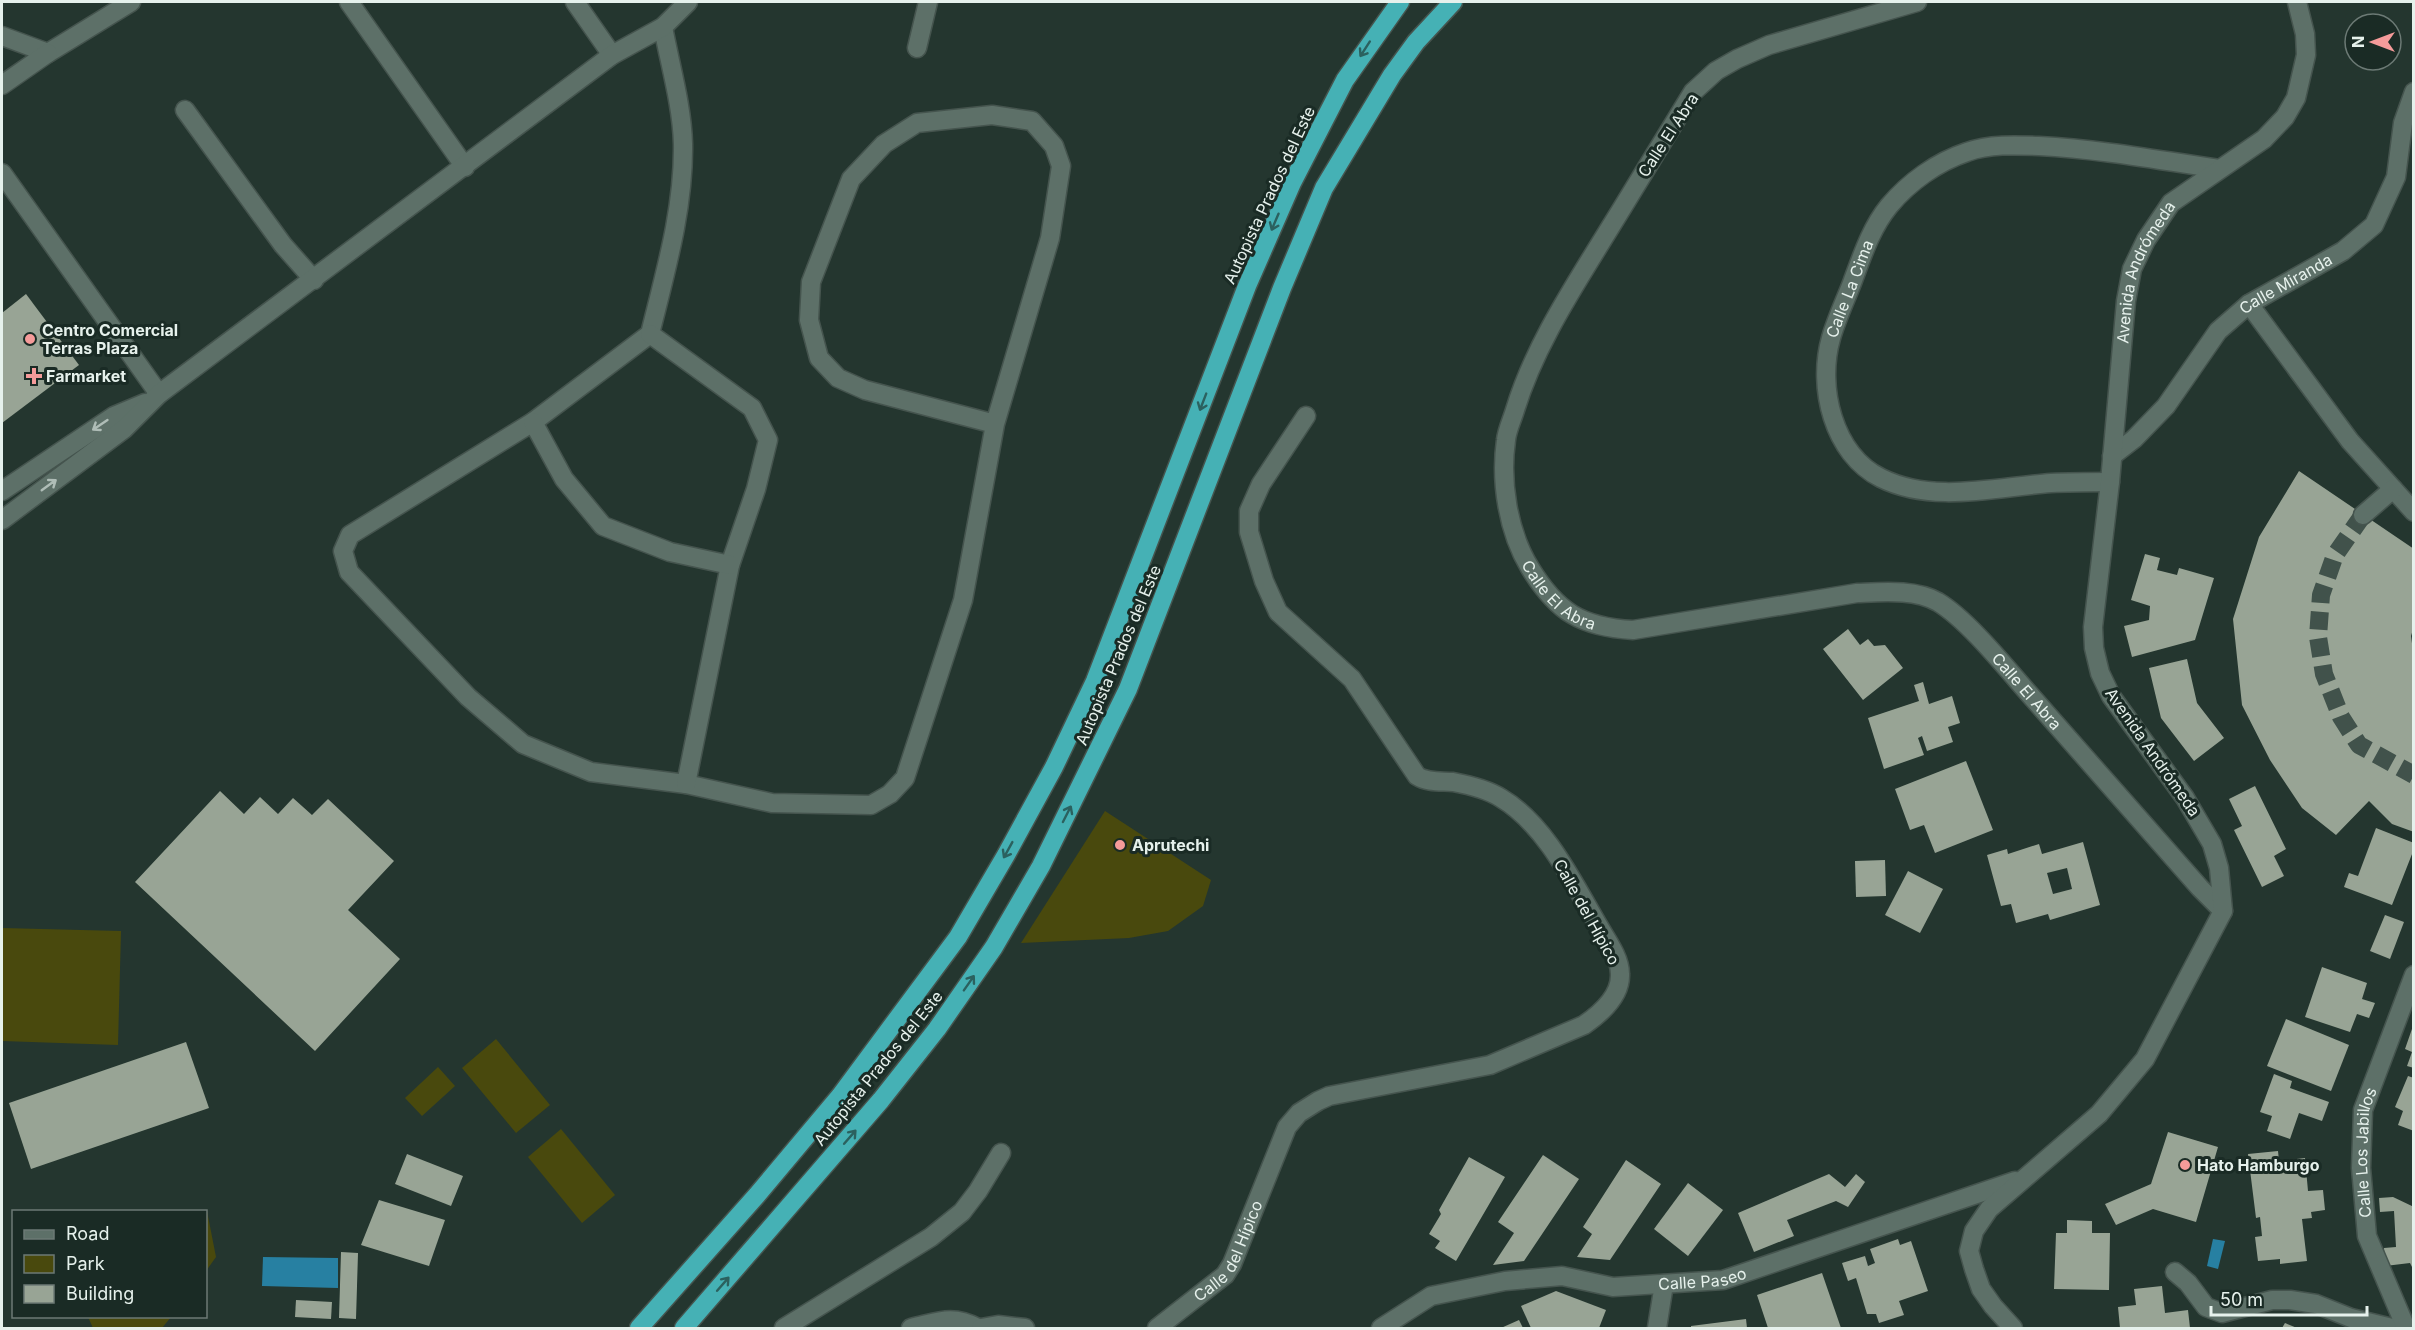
<svg xmlns="http://www.w3.org/2000/svg" width="2415" height="1330" font-family="Inter,sans-serif">
	<rect width="100%" height="100%" fill="#24362f"/>
	<!-- green -->
	<g fill="#49490d">
		<polygon points="1105,811 1211,880 1203,906 1168,931 1129,938 1021,943"/>
		<polygon points="2,928 121,931 118,1045 2,1041"/>
		<polygon points="496,1039 550,1105 516,1133 462,1068"/>
		<polygon points="438,1067 455,1086 422,1116 405,1098"/>
		<polygon points="561,1129 615,1195 582,1223 528,1157"/>
		<polygon points="207,1211 216,1257 206,1271 205,1211"/>
		<polygon points="88,1317 171,1317 162,1328 93,1328"/>
	</g>
	<!-- water -->
	<g fill="#2780a2">
		<polygon points="2213,1239 2225,1241 2218,1269 2207,1266"/>
		<polygon points="263,1257 338,1258 338,1288 262,1286"/>
	</g>
	<!-- building -->
	<g fill="#98a495" fill-rule="evenodd">
		<polygon points="26,294 79,365 2,423 2,313"/>
		<polygon points="2299,471 2414,549 2414,626 2411,636 2414,658 2414,832 2392,824 2369,801 2336,835 2302,808 2270,760 2242,705 2233,619 2259,537"/>
		<polygon points="2145,554 2160,558 2157,570 2177,575 2179,568 2214,578 2195,640 2132,657 2124,626 2149,620 2150,606 2131,600"/>
		<polygon points="1848,629 1860,645 1868,639 1874,646 1885,645 1903,668 1863,700 1823,649"/>
		<polygon points="2187,659 2197,703 2224,738 2194,761 2161,718 2149,668"/>
		<polygon points="1923,682 1929,704 1952,696 1960,723 1948,727 1953,742 1927,751 1922,736 1918,738 1924,755 1884,769 1868,718 1919,701 1914,685"/>
		<polygon points="1966,761 1993,830 1935,853 1924,825 1910,830 1895,789"/>
		<polygon points="2255,786 2286,849 2274,856 2284,876 2262,887 2234,830 2242,826 2229,799"/>
		<polygon points="220,791 244,814 260,797 278,814 293,798 312,815 328,799 394,861 348,910 400,959 315,1051 135,882"/>
		<polygon points="2376,828 2414,843 2414,849 2392,905 2344,887 2349,873 2358,876"/>
		<path d="M2083,842L2100,905L2050,920L2048,914L2016,923L2011,904L2001,906L1987,855L2007,849L2008,854L2039,844L2042,854ZM2067,868L2072,889L2053,894L2047,873Z"/>
		<polygon points="1885,860 1886,896 1856,897 1855,861"/>
		<polygon points="1908,871 1943,889 1920,933 1885,915"/>
		<polygon points="2385,915 2404,922 2390,959 2370,951"/>
		<polygon points="2322,967 2367,983 2362,999 2375,1003 2369,1018 2357,1014 2350,1032 2305,1017"/>
		<polygon points="2286,1019 2349,1045 2331,1091 2267,1066"/>
		<polygon points="2413,1026 2414,1026 2414,1068 2407,1066 2412,1052 2405,1049"/>
		<polygon points="186,1042 209,1108 31,1169 9,1103"/>
		<polygon points="2274,1074 2292,1081 2290,1088 2329,1102 2322,1121 2299,1113 2290,1139 2267,1131 2272,1116 2260,1112"/>
		<polygon points="2408,1076 2414,1078 2414,1131 2398,1125 2403,1111 2395,1107"/>
		<polygon points="2168,1132 2218,1147 2196,1222 2153,1209 2116,1225 2105,1204 2151,1184"/>
		<polygon points="2278,1151 2279,1161 2305,1158 2308,1191 2323,1190 2325,1210 2311,1212 2312,1218 2302,1219 2307,1261 2280,1264 2280,1259 2258,1261 2255,1237 2262,1236 2260,1217 2256,1218 2248,1154"/>
		<polygon points="407,1154 463,1176 451,1206 395,1184"/>
		<polygon points="1543,1155 1579,1179 1524,1261 1493,1265 1514,1233 1498,1222"/>
		<polygon points="1469,1157 1505,1177 1456,1261 1435,1248 1440,1241 1429,1234 1441,1214 1439,1210"/>
		<polygon points="1626,1160 1661,1184 1610,1260 1577,1257 1592,1234 1583,1227"/>
		<polygon points="1829,1174 1845,1187 1856,1174 1865,1182 1848,1207 1836,1201 1787,1220 1794,1236 1754,1252 1738,1213"/>
		<polygon points="1688,1183 1723,1210 1688,1256 1654,1229"/>
		<polygon points="2393,1197 2414,1207 2414,1271 2410,1263 2385,1266 2384,1248 2396,1247 2394,1211 2380,1212 2379,1198"/>
		<polygon points="379,1200 445,1220 429,1266 361,1245"/>
		<polygon points="2067,1220 2092,1221 2092,1233 2110,1233 2109,1290 2054,1289 2056,1233 2067,1233"/>
		<polygon points="1898,1239 1900,1245 1911,1241 1928,1291 1899,1301 1904,1315 1879,1323 1876,1314 1867,1314 1856,1278 1848,1281 1842,1263 1865,1256 1868,1266 1875,1263 1870,1249"/>
		<polygon points="341,1252 358,1253 356,1319 339,1318"/>
		<polygon points="1822,1273 1841,1328 1768,1328 1757,1295"/>
		<polygon points="2162,1286 2165,1313 2188,1310 2190,1328 2120,1328 2118,1307 2136,1305 2134,1289"/>
		<polygon points="1556,1291 1606,1310 1599,1328 1531,1328 1521,1306"/>
		<polygon points="296,1300 332,1302 331,1319 295,1317"/>
		<polygon points="1746,1319 1747,1328 1691,1328 1691,1326"/>
		<polygon points="1519,1320 1523,1328 1501,1328"/>
		<polygon points="2285,1323 2297,1328 2282,1328"/>
	</g>
	<g fill="none" stroke-linecap="round" stroke-linejoin="round">
		<!-- minor-tunnel -->
		<polyline stroke="#41524b" stroke-width="18" stroke-dasharray="18 9" stroke-linecap="butt" points="2363,515 2335,555 2321,595 2318,637 2324,674 2341,717 2359,745 2414,775"/>
		<defs>
			<g id="minor">
				<polyline points="349,2 465,167"/>
				<polyline points="575,2 612,55"/>
				<path id="s1" d="M1917,2L1769,45L1737,59L1716,71L1693,92C1660,146 1628,199 1595,252C1564,302 1532,354 1515,410C1512,420 1507,430 1506,440C1500,482 1508,532 1530,568C1557,612 1581,627 1633,630L1857,593C1883,592 1915,589 1938,602C1968,620 2007,669 2031,696C2087,760 2144,824 2200,888L2223,911"/>
				<path d="M663,27C670,65 682,105 683,144C684,209 665,273 650,334L533,422L350,535L343,551L349,572L468,697L523,744L591,772L686,784L772,803L871,805L890,794L905,778L963,600L995,424L1050,238L1061,166L1054,146L1032,121L992,115L917,123L884,144L851,179L811,282L809,320L819,358L838,378L865,390L995,424"/>
				<polyline points="2,36 48,53 131,2"/>
				<polyline points="917,48 928,2"/>
				<polyline points="2,85 48,53"/>
				<polyline points="185,110 283,245 314,280"/>
				<polyline points="2,173 159,394"/>
				<polyline points="2249,304 2350,441 2414,512"/>
				<polyline points="650,334 752,408 768,440 756,489 730,565 686,784"/>
				<polyline points="533,422 564,479 603,526 670,552 730,565"/>
				<path id="s2" d="M2112,456L2134,439L2166,406L2218,331L2249,304L2343,251L2374,225L2396,177L2403,123L2414,92"/>
				<path id="s3" d="M2110,482C2090,482 2071,482 2051,483C1996,487 1933,504 1881,478C1833,454 1817,387 1831,338C1836,320 1845,301 1852,283C1862,256 1871,228 1889,206C1909,182 1937,162 1967,152C1989,144 2015,145 2039,146C2099,149 2159,160 2219,169"/>
				<polyline points="2,491 114,416 145,403"/>
				<polyline points="2363,515 2393,489"/>
				<polyline points="2,520 124,429 159,394 612,55 663,27 688,2"/>
				<polyline points="2175,1272 2188,1283 2206,1307 2222,1313 2272,1300 2290,1300 2316,1304 2351,1318 2392,1328"/>
				<polyline points="784,1328 931,1237 962,1212 978,1191 1001,1153"/>
				<path d="M911,1328C938,1322 952,1314 978,1328"/>
				<polyline points="981,1328 998,1325 1025,1328"/>
				<path id="s4" d="M1157,1328L1225,1275L1232,1264L1287,1127L1299,1113L1318,1101L1329,1096L1490,1065L1584,1025C1600,1014 1621,996 1620,974C1620,957 1606,939 1598,925C1573,882 1545,824 1501,798C1487,789 1469,785 1453,782C1441,781 1428,783 1417,776L1352,679L1278,612L1264,581L1249,532V511L1261,484L1306,416"/>
				<path id="s5" d="M1381,1328L1431,1296L1505,1281L1562,1276L1613,1287L1723,1280L2015,1181"/>
				<polyline points="1657,1328 1664,1284"/>
				<path id="s6" d="M2013,1328L1993,1306L1981,1289L1974,1269L1969,1251L1974,1231L1989,1209L2099,1114L2145,1059L2223,911L2219,868L2212,844L2185,798L2111,696L2100,673L2094,648L2093,627L2110,482L2126,301L2132,269L2146,240L2171,203L2264,139L2285,117L2296,98L2306,55L2305,34L2297,2"/>
				<path id="s7" d="M2406,1328L2367,1236L2361,1168L2363,1110L2414,975"/>
			</g>
			<g id="highway">
				<polyline points="639,1328 757,1195 840,1096 958,937 1006,855 1054,767 1095,681 1247,286 1292,183 1345,80 1400,2"/>
				<polyline points="684,1328 881,1100 937,1029 994,947 1041,866 1128,689 1282,288 1324,188 1392,75 1416,42 1453,2"/>
			</g>
		</defs>
		<!-- minor casing -->
		<use href="#minor" stroke="#45544e" stroke-width="21"/>
		<!-- highway casing -->
		<use href="#highway" stroke="#45544e" stroke-width="21"/>
		<!-- minor -->
		<use href="#minor" stroke="#5d7068" stroke-width="18"/>
		<!-- highway -->
		<use href="#highway" stroke="#45b1b5" stroke-width="18"/>
	</g>
	<!-- one-way arrows -->
	<defs><path id="oneway-shaft" d="M-6 0H5M1.5-3L5.5 0L1.5 3" fill="none" stroke-width="1.6" stroke-linecap="round" stroke-linejoin="round" transform="scale(1.5)"/></defs>
	<g stroke="#2b615f">
		<use href="#oneway-shaft" transform="translate(1365 49) rotate(123)"/>
		<use href="#oneway-shaft" transform="translate(1275 222) rotate(113)"/>
		<use href="#oneway-shaft" transform="translate(1203 402) rotate(111)"/>
		<use href="#oneway-shaft" transform="translate(1067 814) rotate(-63)"/>
		<use href="#oneway-shaft" transform="translate(1008 850) rotate(119)"/>
		<use href="#oneway-shaft" transform="translate(969 983) rotate(-55)"/>
		<use href="#oneway-shaft" transform="translate(850 1137) rotate(-49)"/>
		<use href="#oneway-shaft" transform="translate(723 1284) rotate(-49)"/>
	</g>
	<g stroke="#afbdb7">
		<use href="#oneway-shaft" transform="translate(100 425) rotate(146)"/>
		<use href="#oneway-shaft" transform="translate(49 485) rotate(-36)"/>
	</g>
	<!-- markers -->
	<g fill="#f59b9a" stroke="#1a2b25" stroke-width="2">
		<circle cx="30" cy="339" r="6"/>
		<path d="M31 367h6v6h6v6h-6v6h-6v-6h-6v-6h6z"/>
		<circle cx="1120" cy="845" r="6"/>
		<circle cx="2185" cy="1165" r="6"/>
	</g>
	<g text-anchor="middle" dominant-baseline="central" stroke-width="6" stroke-linejoin="round" paint-order="stroke">
		<!-- street labels -->
		<g font-size="16" fill="#e6f1ec" stroke="#1a2b25">
			<text transform="translate(1668 135) rotate(-57)">Calle El Abra</text>
			<text transform="translate(1269 195) rotate(-65)">Autopista Prados del Este</text>
			<text stroke="none"><textPath href="#s6" startOffset="1203">Avenida Andrómeda</textPath></text>
			<text stroke="none"><textPath href="#s2" startOffset="248">Calle Miranda</textPath></text>
			<text stroke="none"><textPath href="#s3" startOffset="444">Calle La Cima</textPath></text>
			<text stroke="none"><textPath href="#s1" startOffset="814">Calle El Abra</textPath></text>
			<text transform="translate(1118 655) rotate(-67)">Autopista Prados del Este</text>
			<text stroke="none"><textPath href="#s1" startOffset="1336">Calle El Abra</textPath></text>
			<text transform="translate(2153 752) rotate(55)">Avenida Andrómeda</text>
			<text transform="translate(1587 912) rotate(61)">Calle del Hípico</text>
			<text transform="translate(878 1068) rotate(-51)">Autopista Prados del Este</text>
			<text stroke="none"><textPath href="#s7" startOffset="184">Calle Los Jabillos</textPath></text>
			<text stroke="none"><textPath href="#s4" startOffset="108">Calle del Hípico</textPath></text>
			<text stroke="none"><textPath href="#s5" startOffset="334">Calle Paseo</textPath></text>
		</g>
		<!-- poi labels -->
		<g font-size="16" font-weight="bold" fill="#e6f1ec" stroke="#1a2b25" text-anchor="start">
			<text x="42" y="330">Centro Comercial<tspan x="42" dy="18">Terras Plaza</tspan></text>
			<text x="46" y="376">Farmarket</text>
			<text x="1132" y="845">Aprutechi</text>
			<text x="2197" y="1165">Hato Hamburgo</text>
		</g>
	</g>
	<!-- border -->
	<rect width="2415" height="1330" fill="none" stroke="#e6f1ec" stroke-width="6"/>
	<!-- legend -->
	<rect x="12" y="1210" width="195" height="108" fill="#1a2b25" stroke="#6c7a75" stroke-width="1.5"/>
	<rect x="24" y="1230" width="30" height="9" fill="#5d7068" stroke="#6c7a75" stroke-width="1.5"/>
	<text x="66" y="1240" font-size="18" fill="#e6f1ec">Road</text>
	<rect x="24" y="1255" width="30" height="18" fill="#49490d" stroke="#6c7a75" stroke-width="1.5"/>
	<text x="66" y="1270" font-size="18" fill="#e6f1ec">Park</text>
	<rect x="24" y="1285" width="30" height="18" fill="#98a495" stroke="#6c7a75" stroke-width="1.5"/>
	<text x="66" y="1300" font-size="18" fill="#e6f1ec">Building</text>
	<!-- north arrow -->
	<g transform="translate(2373 42) rotate(270)"><circle r="28" fill="#1a2b25" stroke="#6c7a75" stroke-width="1.5"/>
	<path d="M0-4.5L10 22L0 15L-10 22Z" fill="#f59b9a"/>
	<text y="-9" font-size="16" font-weight="bold" text-anchor="middle" fill="#e6f1ec">N</text>
	</g>
	<!-- scale -->
	<path d="M2211 1306v9h156v-9" fill="none" stroke="#e6f1ec" stroke-width="3"/>
	<text x="2220" y="1306" font-size="18" fill="#e6f1ec" stroke="#1a2b25" stroke-width="4.5" paint-order="stroke">50 m</text>
</svg>
